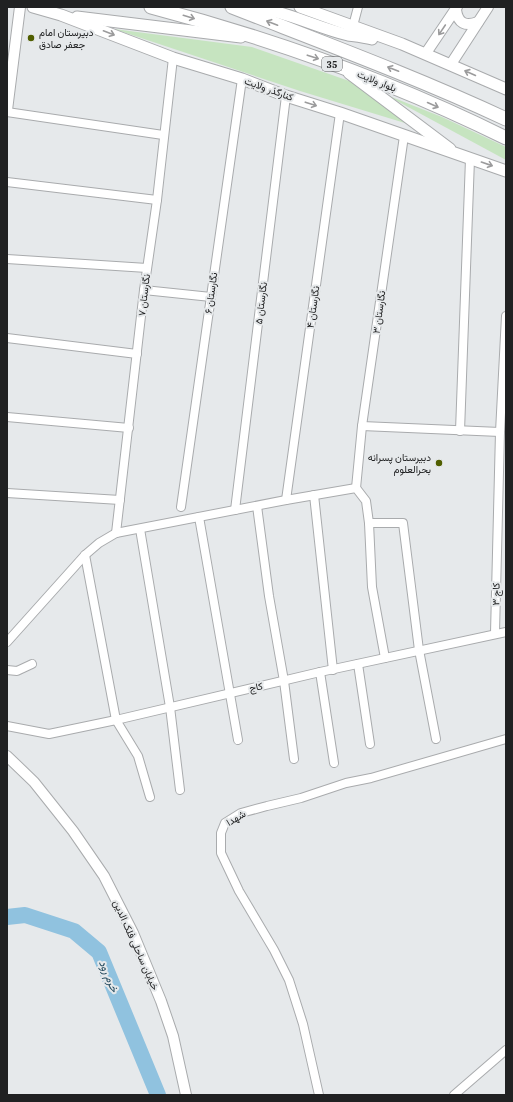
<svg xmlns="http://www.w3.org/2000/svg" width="513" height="1102" font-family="'IBM Plex Serif',Vazirmatn,serif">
	<rect width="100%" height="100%" fill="#e6e9eb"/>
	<!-- green -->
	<g fill="#c6e4c0">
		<polygon points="114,29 252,47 352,82 418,127 300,91"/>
		<polygon points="384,94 442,117 506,147 506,160"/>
	</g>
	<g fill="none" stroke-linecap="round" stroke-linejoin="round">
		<!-- river -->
		<polyline stroke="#90c2df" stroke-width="16" points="7,917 25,915 74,931 99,952 158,1095"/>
		<defs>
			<g id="minor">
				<polyline points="353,26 358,7"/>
				<polyline points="7,112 163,135"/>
				<polyline points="7,182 157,200"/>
				<polyline points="7,259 147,268"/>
				<polyline points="144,290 211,297"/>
				<polyline points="7,338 137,354"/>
				<polyline points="7,417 129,428"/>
				<polyline points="362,426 500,432"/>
				<polyline points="460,431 470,159"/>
				<polyline points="356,488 362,426 404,136"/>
				<polyline points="7,493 120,500"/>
				<polyline points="314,495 333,670"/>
				<polyline points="286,500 340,113"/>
				<polyline points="257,506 269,596 284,681 294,759"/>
				<polyline points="181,507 242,79"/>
				<polyline points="235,510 286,96"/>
				<polyline points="199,517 238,740"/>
				<polyline points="369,523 403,523 419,650 436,739"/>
				<polyline points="140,529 170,707 180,790"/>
				<polyline points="116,533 144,290 157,200 173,58"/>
				<polyline points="85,555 116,720 138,756 150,797"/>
				<polyline points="495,633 500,432 506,316"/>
				<polyline points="7,642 85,555 99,543 116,533 286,500 356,488 366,501 369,523 372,587 385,658"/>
				<polyline points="358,664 370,744"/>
				<polyline points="7,670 17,671 32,664"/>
				<polyline points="320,672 334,763"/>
				<polyline points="7,726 49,734 116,720 320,672 506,632"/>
				<polyline points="319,1095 303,1024 289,980 274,950 239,891 221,853 221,833 225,823 241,813 267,806 301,798 346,783 371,778 506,739"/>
				<polyline points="454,1095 506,1050"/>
			</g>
			<g id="tertiary">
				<path d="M456,10C458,23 465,27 478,22"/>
				<polyline points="426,53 457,7"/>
				<polyline points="451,64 488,7"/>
				<polyline points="7,110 20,7"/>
				<polyline points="7,756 34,782 73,831 104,876 133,933 161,1001 173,1036 186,1095"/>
			</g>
			<g id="secondary">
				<polyline points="33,7 61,15 173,58 242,79 286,96 340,113 506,171"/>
				<path d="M250,7C284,10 315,27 348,35C355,36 364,37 372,39"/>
				<polyline points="300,7 402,44 506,89"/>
				<polyline points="77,17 241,37"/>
				<polyline points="349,73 450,149"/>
			</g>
			<g id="primary">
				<path d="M151,7C273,39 393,82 506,138"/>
				<path d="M232,7C324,43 416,77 506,119"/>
			</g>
		</defs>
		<!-- minor casing -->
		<use href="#minor" stroke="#a9abad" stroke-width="10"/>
		<!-- tertiary casing -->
		<use href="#tertiary" stroke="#a9abad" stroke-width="12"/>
		<!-- secondary casing -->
		<use href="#secondary" stroke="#a9abad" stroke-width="13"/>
		<!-- primary casing -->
		<use href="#primary" stroke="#a9abad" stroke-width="15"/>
		<!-- minor -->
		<use href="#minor" stroke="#fff" stroke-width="8"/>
		<!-- tertiary -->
		<use href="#tertiary" stroke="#fff" stroke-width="10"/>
		<!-- secondary -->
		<use href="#secondary" stroke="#fff" stroke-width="11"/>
		<!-- primary -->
		<use href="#primary" stroke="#fff" stroke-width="13"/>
	</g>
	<!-- one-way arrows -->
	<defs><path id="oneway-shaft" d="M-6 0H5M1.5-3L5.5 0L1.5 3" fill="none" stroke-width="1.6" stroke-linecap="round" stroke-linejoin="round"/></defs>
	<g stroke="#9b9b9c">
		<use href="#oneway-shaft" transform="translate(189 17) rotate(17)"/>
		<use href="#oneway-shaft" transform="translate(272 23) rotate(-159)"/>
		<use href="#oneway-shaft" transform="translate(442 30) rotate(124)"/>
		<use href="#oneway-shaft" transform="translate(109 33) rotate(21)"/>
		<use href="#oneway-shaft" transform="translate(313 57) rotate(18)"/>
		<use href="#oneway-shaft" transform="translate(393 69) rotate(-159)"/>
		<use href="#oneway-shaft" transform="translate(470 73) rotate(-156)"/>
		<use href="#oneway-shaft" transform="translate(311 104) rotate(18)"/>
		<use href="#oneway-shaft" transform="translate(433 105) rotate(24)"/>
		<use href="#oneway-shaft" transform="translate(487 164) rotate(19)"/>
	</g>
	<!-- markers -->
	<g fill="#505e00" stroke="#e6e9eb" stroke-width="1.5">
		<circle cx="31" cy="38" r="4"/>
		<circle cx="439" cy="463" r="4"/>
	</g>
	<g text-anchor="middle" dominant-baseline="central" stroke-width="4" stroke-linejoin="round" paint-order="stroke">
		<!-- shield labels -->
		<rect fill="#e6e9eb" stroke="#5b5d5e" stroke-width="1" x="322" y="57" width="20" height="14" rx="3"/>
		<g font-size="9" font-weight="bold" fill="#202122">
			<text x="332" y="64">35</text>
		</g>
		<!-- poi labels -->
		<g font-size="10" fill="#202122" stroke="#e6e9eb" text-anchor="start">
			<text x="39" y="32">دبیرستان امام<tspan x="39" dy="12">جعفر صادق</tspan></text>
			<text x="431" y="457" text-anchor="end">دبیرستان پسرانه<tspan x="431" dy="12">بحرالعلوم</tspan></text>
		</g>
		<!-- street labels -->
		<g font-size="10" fill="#202122" stroke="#e6e9eb">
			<text transform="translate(377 81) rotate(22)">بلوار ولایت</text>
			<text transform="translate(269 89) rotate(20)">کنارگذر ولایت</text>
			<text transform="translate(211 293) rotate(-82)">نگارستان ۶</text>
			<text transform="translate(144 295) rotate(-83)">نگارستان ۷</text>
			<text transform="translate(261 303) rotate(-83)">نگارستان ۵</text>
			<text transform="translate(313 307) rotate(-82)">نگارستان ۴</text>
			<text transform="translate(379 312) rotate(-82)">نگارستان ۳</text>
			<text transform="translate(496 594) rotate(-89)">کاج ۳</text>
			<text transform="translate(256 687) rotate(-12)">کاج</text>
			<text transform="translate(236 818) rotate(-31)">شهدا</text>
			<text transform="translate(136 945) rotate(66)">خیابان ساحلی فلک الدین</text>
		</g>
		<!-- water labels -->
		<g font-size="11" font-style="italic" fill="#163f54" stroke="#e6e9eb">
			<text transform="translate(109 976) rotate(67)">خرم رود</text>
		</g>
	</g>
	<!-- border -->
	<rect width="513" height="1102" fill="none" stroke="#202122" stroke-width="16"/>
</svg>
